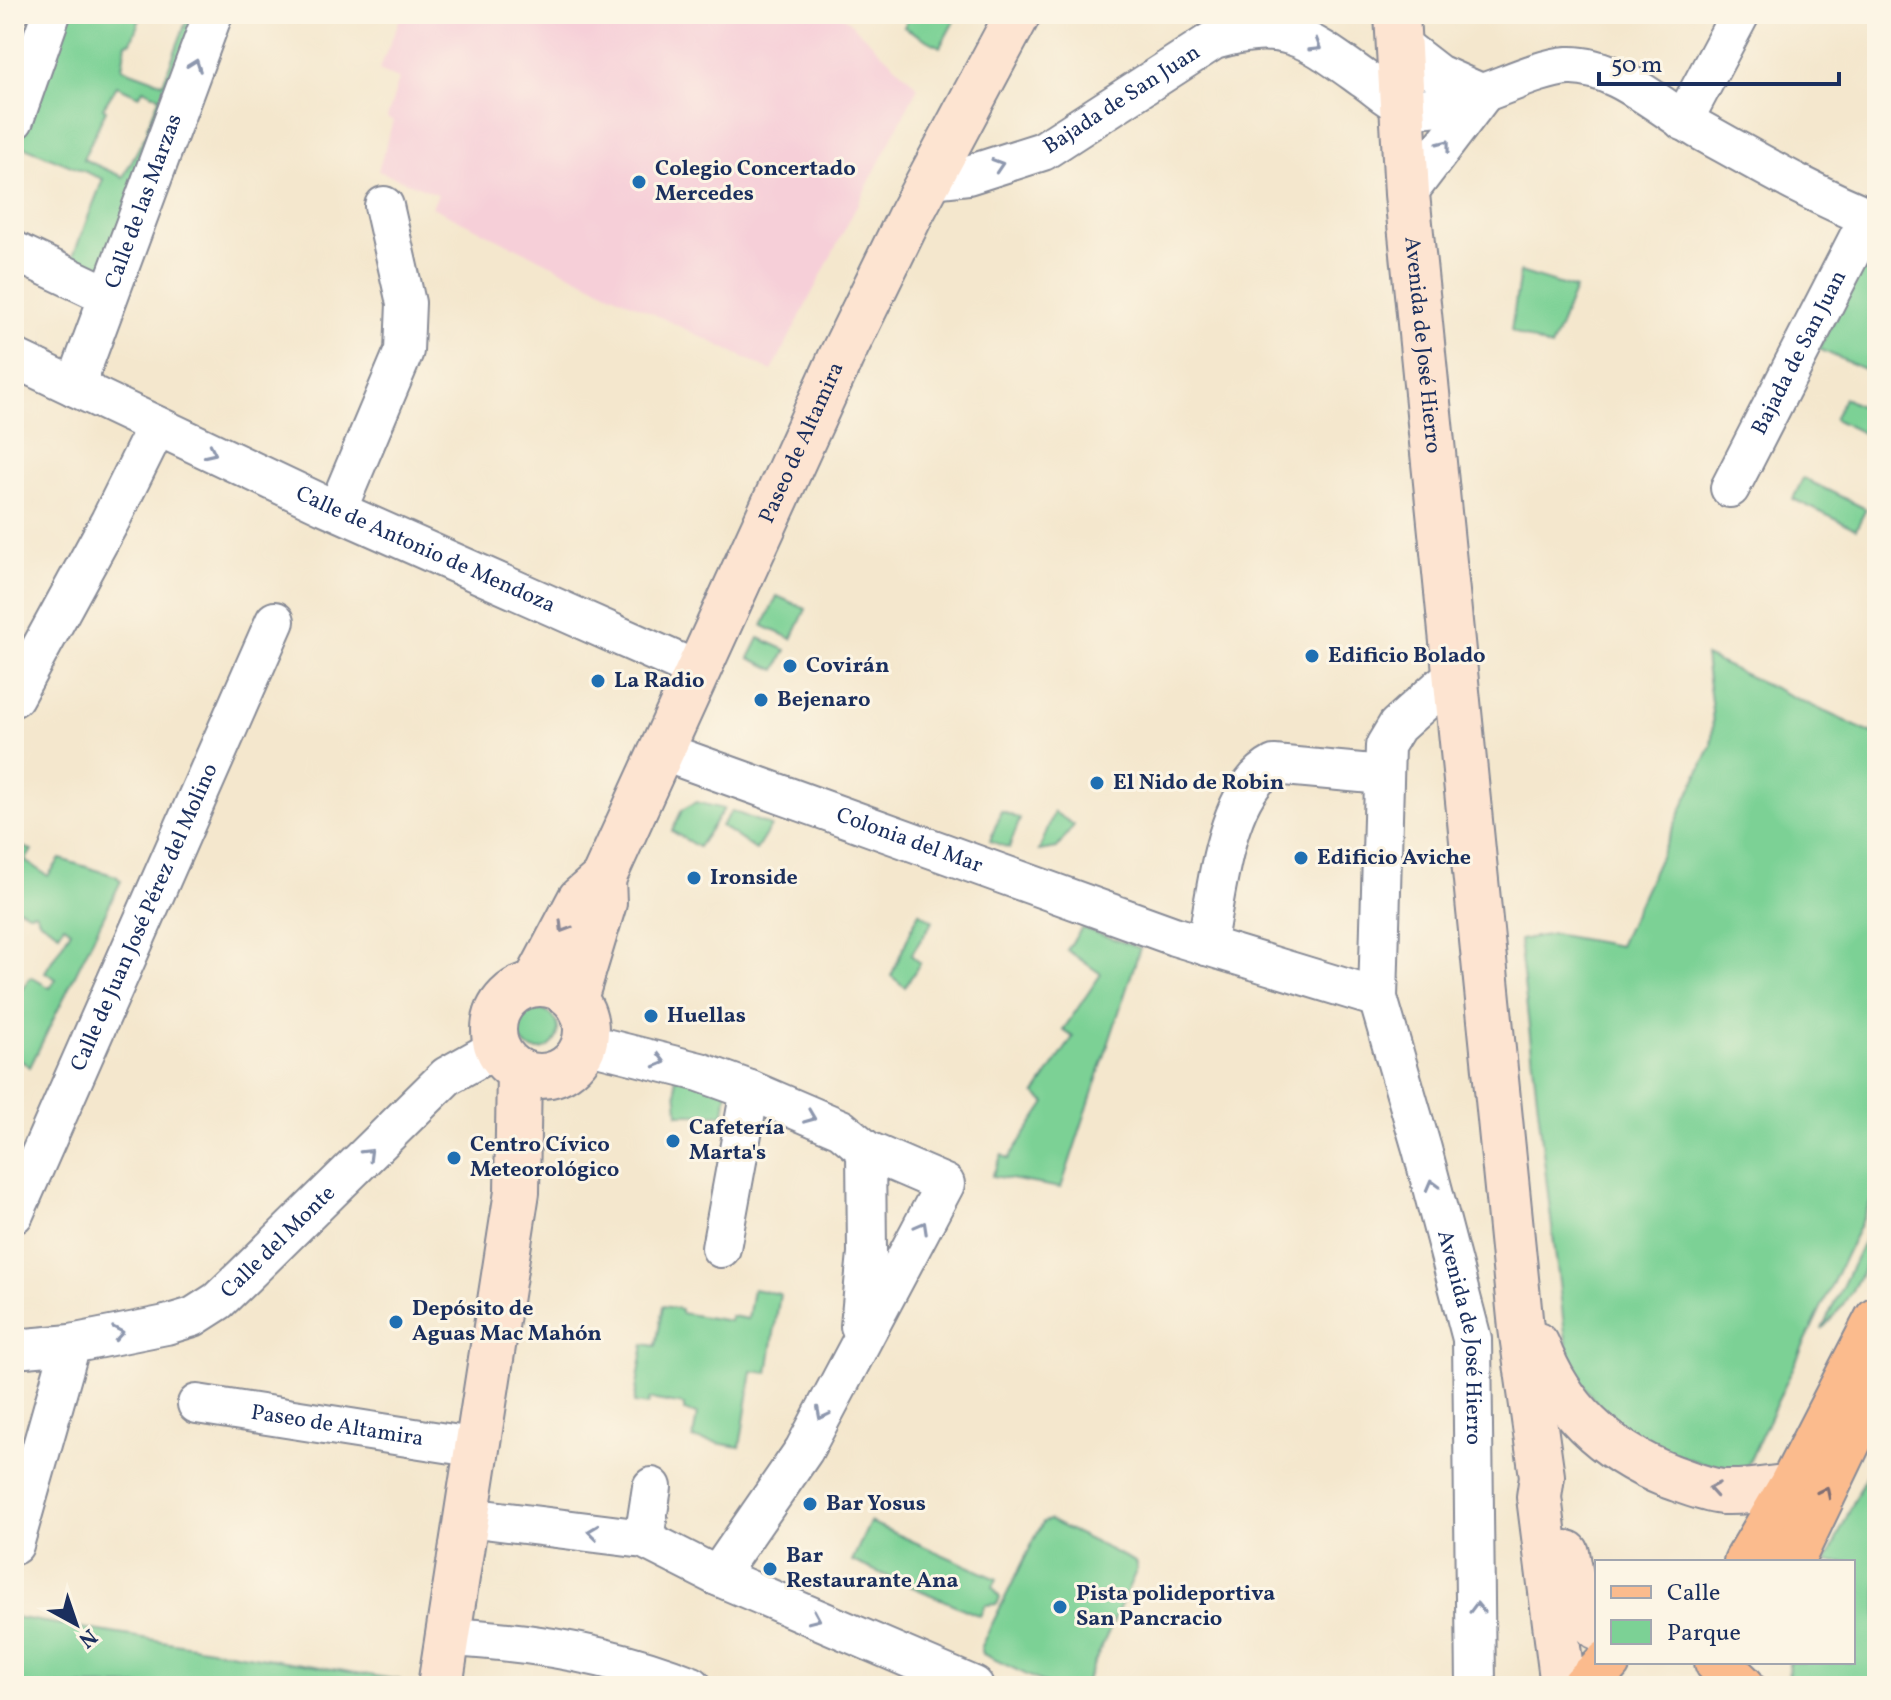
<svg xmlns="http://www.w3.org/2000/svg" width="1891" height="1700" font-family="Vollkorn,serif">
	<rect width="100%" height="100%" fill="#fcf5e5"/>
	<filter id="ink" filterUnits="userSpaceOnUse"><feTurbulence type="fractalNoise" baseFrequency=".0125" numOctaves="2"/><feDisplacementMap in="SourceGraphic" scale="16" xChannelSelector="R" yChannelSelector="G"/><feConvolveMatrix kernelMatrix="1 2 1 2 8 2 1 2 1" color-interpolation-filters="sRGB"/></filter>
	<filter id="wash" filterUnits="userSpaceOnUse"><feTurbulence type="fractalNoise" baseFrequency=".006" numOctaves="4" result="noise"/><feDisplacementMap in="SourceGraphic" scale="32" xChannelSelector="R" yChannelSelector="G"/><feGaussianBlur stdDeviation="1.8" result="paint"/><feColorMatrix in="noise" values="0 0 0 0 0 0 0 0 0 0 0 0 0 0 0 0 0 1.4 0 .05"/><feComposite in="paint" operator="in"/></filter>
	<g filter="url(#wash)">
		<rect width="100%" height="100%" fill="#f4e7cd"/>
		<!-- built -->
		<polygon fill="#f6cfd8" points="402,14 841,14 918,87 772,371 432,207 438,194 378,171 393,121 387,118 399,79 379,70"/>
		<!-- green -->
		<g fill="#7cd195" stroke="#4c807a" stroke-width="2" fill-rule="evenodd">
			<path d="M63,14H137L140,19L131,42L126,43L122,68L163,83L189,14H205L100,284L68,269L103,179L20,145ZM117,86L139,96L143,89L160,97L147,127L149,129L123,177L83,159L106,110L103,108Z"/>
			<polygon points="895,14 958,14 940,47 904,27 907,21"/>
			<polygon points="1860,269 1877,276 1877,375 1819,349"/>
			<polygon points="1520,272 1575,289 1551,348 1511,331"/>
			<polygon points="1844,398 1877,415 1877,440 1834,419"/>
			<polygon points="1803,478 1866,509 1856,529 1793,499"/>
			<polygon points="777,596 806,609 792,639 763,626"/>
			<polygon points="759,638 786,650 776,670 749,658"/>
			<path d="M1705,656L1877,736V1188L1744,1473C1676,1460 1607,1436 1574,1369C1564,1349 1561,1292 1557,1267C1543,1158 1532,1049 1519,940L1553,934L1619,946L1711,746C1716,716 1708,687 1705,656Z"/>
			<polygon points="696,802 724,809 698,847 672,831 682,810"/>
			<polygon points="732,811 771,826 756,850 721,826"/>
			<polygon points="1001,811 1020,819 1009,848 990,841"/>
			<polygon points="1054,812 1074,825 1057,848 1039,851"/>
			<polygon points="14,844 32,850 25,861 48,876 60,859 116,876 121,881 30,1067 14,1056 14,1000 31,977 50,988 56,979 45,972 71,930 64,925 59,933 40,921 35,912 28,913 19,908 14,915"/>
			<polygon points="919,912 933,921 911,955 920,963 905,987 891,976"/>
			<polygon points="1082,928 1140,948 1061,1188 992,1176 1002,1155 1008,1159 1046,1103 1035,1094 1073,1037 1063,1030 1101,974 1067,950"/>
			<circle cx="538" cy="1030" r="20"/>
			<polygon points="675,1074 727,1090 724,1114 678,1114"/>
			<path d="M1877,1213C1877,1252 1850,1302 1822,1329Z"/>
			<polygon points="753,1289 780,1294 768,1373 752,1371 740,1447 693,1439 697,1414 684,1411 684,1405 650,1399 648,1405 634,1403 644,1344 656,1346 663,1306 681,1309 681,1313 730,1321 731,1316 748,1319"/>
			<polygon points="1877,1451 1877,1686 1788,1686 1789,1662 1853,1662 1853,1562 1826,1562"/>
			<polygon points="1049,1520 1135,1562 1137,1569 1084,1686 1050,1686 983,1654 981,1646 1043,1522"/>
			<polygon points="870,1522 997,1579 993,1587 1000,1598 997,1604 985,1605 980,1616 852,1561"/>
			<polygon points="14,1617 400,1680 399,1686 14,1686"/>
		</g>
	</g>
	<g filter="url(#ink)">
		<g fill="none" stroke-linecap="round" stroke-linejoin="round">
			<defs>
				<g id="street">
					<polyline points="1398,43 1438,74 1483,94"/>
					<polyline points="14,120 51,14"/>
					<polyline points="1683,121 1740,14"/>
					<path id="s1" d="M931,179L968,175L1043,151L1214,40C1286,19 1308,39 1364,79C1375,86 1386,98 1399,103C1442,123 1522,69 1568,66C1615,64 1660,108 1698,129C1756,161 1815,196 1877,220"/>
					<polyline points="1407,194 1483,94"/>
					<polyline points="14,251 107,295"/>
					<path id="s2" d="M14,358L324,505L696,670"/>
					<path id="s3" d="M75,387L213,14"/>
					<path id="s4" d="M1730,488L1869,217"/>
					<polyline points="337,510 404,351 406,303 384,206"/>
					<path id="s5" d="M1455,674L1397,726L1385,746L1378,998L1422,1149L1472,1339L1476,1686"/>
					<polyline points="14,697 110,521 157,426"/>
					<path id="s6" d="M661,751L1174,936L1378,998"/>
					<path d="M1206,946C1217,893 1224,791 1274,765L1383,775"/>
					<polyline points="585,1043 700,1072 750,1090 841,1129 866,1150 945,1184 804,1450 717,1576"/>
					<path id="s7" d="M14,1214L275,621"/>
					<polyline points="721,1248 750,1090"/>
					<polyline points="860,1326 867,1253 866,1150"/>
					<path id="s8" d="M14,1349L71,1344L166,1325L193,1317L218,1301L244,1276L447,1076L497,1048"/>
					<path id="s9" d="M197,1404L478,1448"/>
					<polyline points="468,1517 644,1539 717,1576 974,1686"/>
					<polyline points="644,1539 652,1487"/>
					<polyline points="14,1545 71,1344"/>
					<path d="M447,1637C530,1641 615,1655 692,1686"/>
				</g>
				<g id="secondary">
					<path id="s10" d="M1397,14L1407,194L1521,1328L1542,1476L1539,1497L1563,1686"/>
					<circle cx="540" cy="1030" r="46"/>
					<path id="s11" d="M535,984L580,899L603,879L841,357L911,214L1018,14"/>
					<polyline points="575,999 604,903 603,879"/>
					<path d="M1537,1345C1561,1410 1606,1451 1669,1476C1686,1482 1704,1490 1723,1492C1746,1493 1768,1489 1791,1486"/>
					<polyline points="1567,1553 1575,1598 1597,1627"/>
					<polyline points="440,1686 517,1192 519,1071"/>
				</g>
				<g id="primary">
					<polyline points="1746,1562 1791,1486 1877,1319"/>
					<polyline points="1791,1562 1873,1391"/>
					<polyline points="1717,1662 1742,1686"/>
					<polyline points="1584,1686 1608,1662"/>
				</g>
			</defs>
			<!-- street casing -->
			<use href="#street" stroke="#888b96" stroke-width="42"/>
			<!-- secondary casing -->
			<use href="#secondary" stroke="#888b96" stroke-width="48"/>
			<!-- primary casing -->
			<use href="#primary" stroke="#888b96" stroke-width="48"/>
			<!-- street -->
			<use href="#street" stroke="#fff" stroke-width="38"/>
			<!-- secondary -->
			<use href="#secondary" stroke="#fde4d1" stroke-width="44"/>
			<!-- primary -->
			<use href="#primary" stroke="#fbbb8d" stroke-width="44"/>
		</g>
		<!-- one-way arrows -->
		<defs><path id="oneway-chevron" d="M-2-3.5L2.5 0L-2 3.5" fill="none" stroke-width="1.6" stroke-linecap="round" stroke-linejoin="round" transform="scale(2)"/></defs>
		<g stroke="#8d97ae">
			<use href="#oneway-chevron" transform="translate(1316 46) rotate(32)"/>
			<use href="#oneway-chevron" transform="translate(195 65) rotate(-70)"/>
			<use href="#oneway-chevron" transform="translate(1445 145) rotate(-52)"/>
			<use href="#oneway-chevron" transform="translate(998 165) rotate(-18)"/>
			<use href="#oneway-chevron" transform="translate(211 452) rotate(25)"/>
			<use href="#oneway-chevron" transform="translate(660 1061) rotate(15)"/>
			<use href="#oneway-chevron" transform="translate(810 1117) rotate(22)"/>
			<use href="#oneway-chevron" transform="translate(368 1154) rotate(-45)"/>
			<use href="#oneway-chevron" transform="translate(1432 1185) rotate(-105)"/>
			<use href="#oneway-chevron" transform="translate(922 1227) rotate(-61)"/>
			<use href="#oneway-chevron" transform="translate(118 1333) rotate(-10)"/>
			<use href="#oneway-chevron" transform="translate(822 1414) rotate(117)"/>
			<use href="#oneway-chevron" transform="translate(593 1532) rotate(-173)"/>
			<use href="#oneway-chevron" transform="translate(1477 1608) rotate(-91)"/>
			<use href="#oneway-chevron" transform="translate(815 1618) rotate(24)"/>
		</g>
		<g stroke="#8c8a98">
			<use href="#oneway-chevron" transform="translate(564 927) rotate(121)"/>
			<use href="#oneway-chevron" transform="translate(1714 1489) rotate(-170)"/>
		</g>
		<use stroke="#806e73" href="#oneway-chevron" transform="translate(1825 1492) rotate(-64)"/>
	</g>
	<!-- markers -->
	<g fill="#1f6fb2" stroke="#fcf5e5" stroke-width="3">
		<circle cx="639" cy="182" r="8"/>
		<circle cx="1312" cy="656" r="8"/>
		<circle cx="790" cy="666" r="8"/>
		<circle cx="598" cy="681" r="8"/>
		<circle cx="761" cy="700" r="8"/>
		<circle cx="1097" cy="783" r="8"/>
		<circle cx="1301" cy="858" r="8"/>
		<circle cx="694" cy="878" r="8"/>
		<circle cx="651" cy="1016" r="8"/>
		<circle cx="673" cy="1141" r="8"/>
		<circle cx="454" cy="1158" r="8"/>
		<circle cx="396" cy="1322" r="8"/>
		<circle cx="810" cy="1504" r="8"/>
		<circle cx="770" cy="1569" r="8"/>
		<circle cx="1060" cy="1607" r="8"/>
	</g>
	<g text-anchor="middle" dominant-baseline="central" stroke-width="6" stroke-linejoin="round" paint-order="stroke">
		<!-- street labels -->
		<g font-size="22" fill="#1b2f5e" stroke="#fcf5e5">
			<text stroke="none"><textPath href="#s1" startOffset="210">Bajada de San Juan</textPath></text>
			<text stroke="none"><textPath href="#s3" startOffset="198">Calle de las Marzas</textPath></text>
			<text stroke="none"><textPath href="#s10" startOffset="332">Avenida de José Hierro</textPath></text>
			<text stroke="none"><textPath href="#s4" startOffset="152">Bajada de San Juan</textPath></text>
			<text stroke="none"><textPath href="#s11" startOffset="606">Paseo de Altamira</textPath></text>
			<text stroke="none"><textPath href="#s2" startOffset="454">Calle de Antonio de Mendoza</textPath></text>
			<text stroke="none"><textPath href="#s6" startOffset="264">Colonia del Mar</textPath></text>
			<text stroke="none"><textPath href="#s7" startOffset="324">Calle de Juan José Pérez del Molino</textPath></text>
			<text stroke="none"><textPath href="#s8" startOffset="296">Calle del Monte</textPath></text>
			<text stroke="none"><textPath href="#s5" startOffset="704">Avenida de José Hierro</textPath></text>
			<text stroke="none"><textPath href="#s9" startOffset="142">Paseo de Altamira</textPath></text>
		</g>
		<!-- poi labels -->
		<g font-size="22" font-weight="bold" fill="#1b2f5e" stroke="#fcf5e5" text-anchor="start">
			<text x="655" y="169">Colegio Concertado<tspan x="655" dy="25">Mercedes</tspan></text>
			<text x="1328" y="656">Edificio Bolado</text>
			<text x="806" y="666">Covirán</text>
			<text x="614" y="681">La Radio</text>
			<text x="777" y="700">Bejenaro</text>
			<text x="1113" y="783">El Nido de Robin</text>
			<text x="1317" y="858">Edificio Aviche</text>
			<text x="710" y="878">Ironside</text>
			<text x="667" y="1016">Huellas</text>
			<text x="689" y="1128">Cafetería<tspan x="689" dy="25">Marta's</tspan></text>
			<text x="470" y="1145">Centro Cívico<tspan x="470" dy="25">Meteorológico</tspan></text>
			<text x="412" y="1309">Depósito de<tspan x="412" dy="25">Aguas Mac Mahón</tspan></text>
			<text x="826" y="1504">Bar Yosus</text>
			<text x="786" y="1556">Bar<tspan x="786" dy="25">Restaurante Ana</tspan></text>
			<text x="1076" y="1594">Pista polideportiva<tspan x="1076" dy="25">San Pancracio</tspan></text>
		</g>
	</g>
	<!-- margin -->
	<rect width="1891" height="1700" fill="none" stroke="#fcf5e5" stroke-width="48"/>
	<!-- legend -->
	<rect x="1595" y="1560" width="260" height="104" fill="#fcf5e5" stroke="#a2a6af" stroke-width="2"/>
	<rect x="1611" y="1586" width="40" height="12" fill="#fbbb8d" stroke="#a2a6af" stroke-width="2"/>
	<text x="1667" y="1600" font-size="24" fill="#1b2f5e">Calle</text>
	<rect x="1611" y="1620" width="40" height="24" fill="#7cd195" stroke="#a2a6af" stroke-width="2"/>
	<text x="1667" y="1640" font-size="24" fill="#1b2f5e">Parque</text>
	<!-- north arrow -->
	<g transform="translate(76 1624) rotate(140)" stroke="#fcf5e5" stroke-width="6" paint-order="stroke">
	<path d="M0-6L14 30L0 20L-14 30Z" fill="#1b2f5e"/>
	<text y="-12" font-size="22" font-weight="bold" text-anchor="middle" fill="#1b2f5e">N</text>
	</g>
	<!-- scale -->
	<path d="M1599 72v12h240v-12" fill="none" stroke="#1b2f5e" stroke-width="4"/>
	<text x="1611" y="72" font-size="24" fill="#1b2f5e" stroke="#fcf5e5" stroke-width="6" paint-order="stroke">50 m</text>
</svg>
